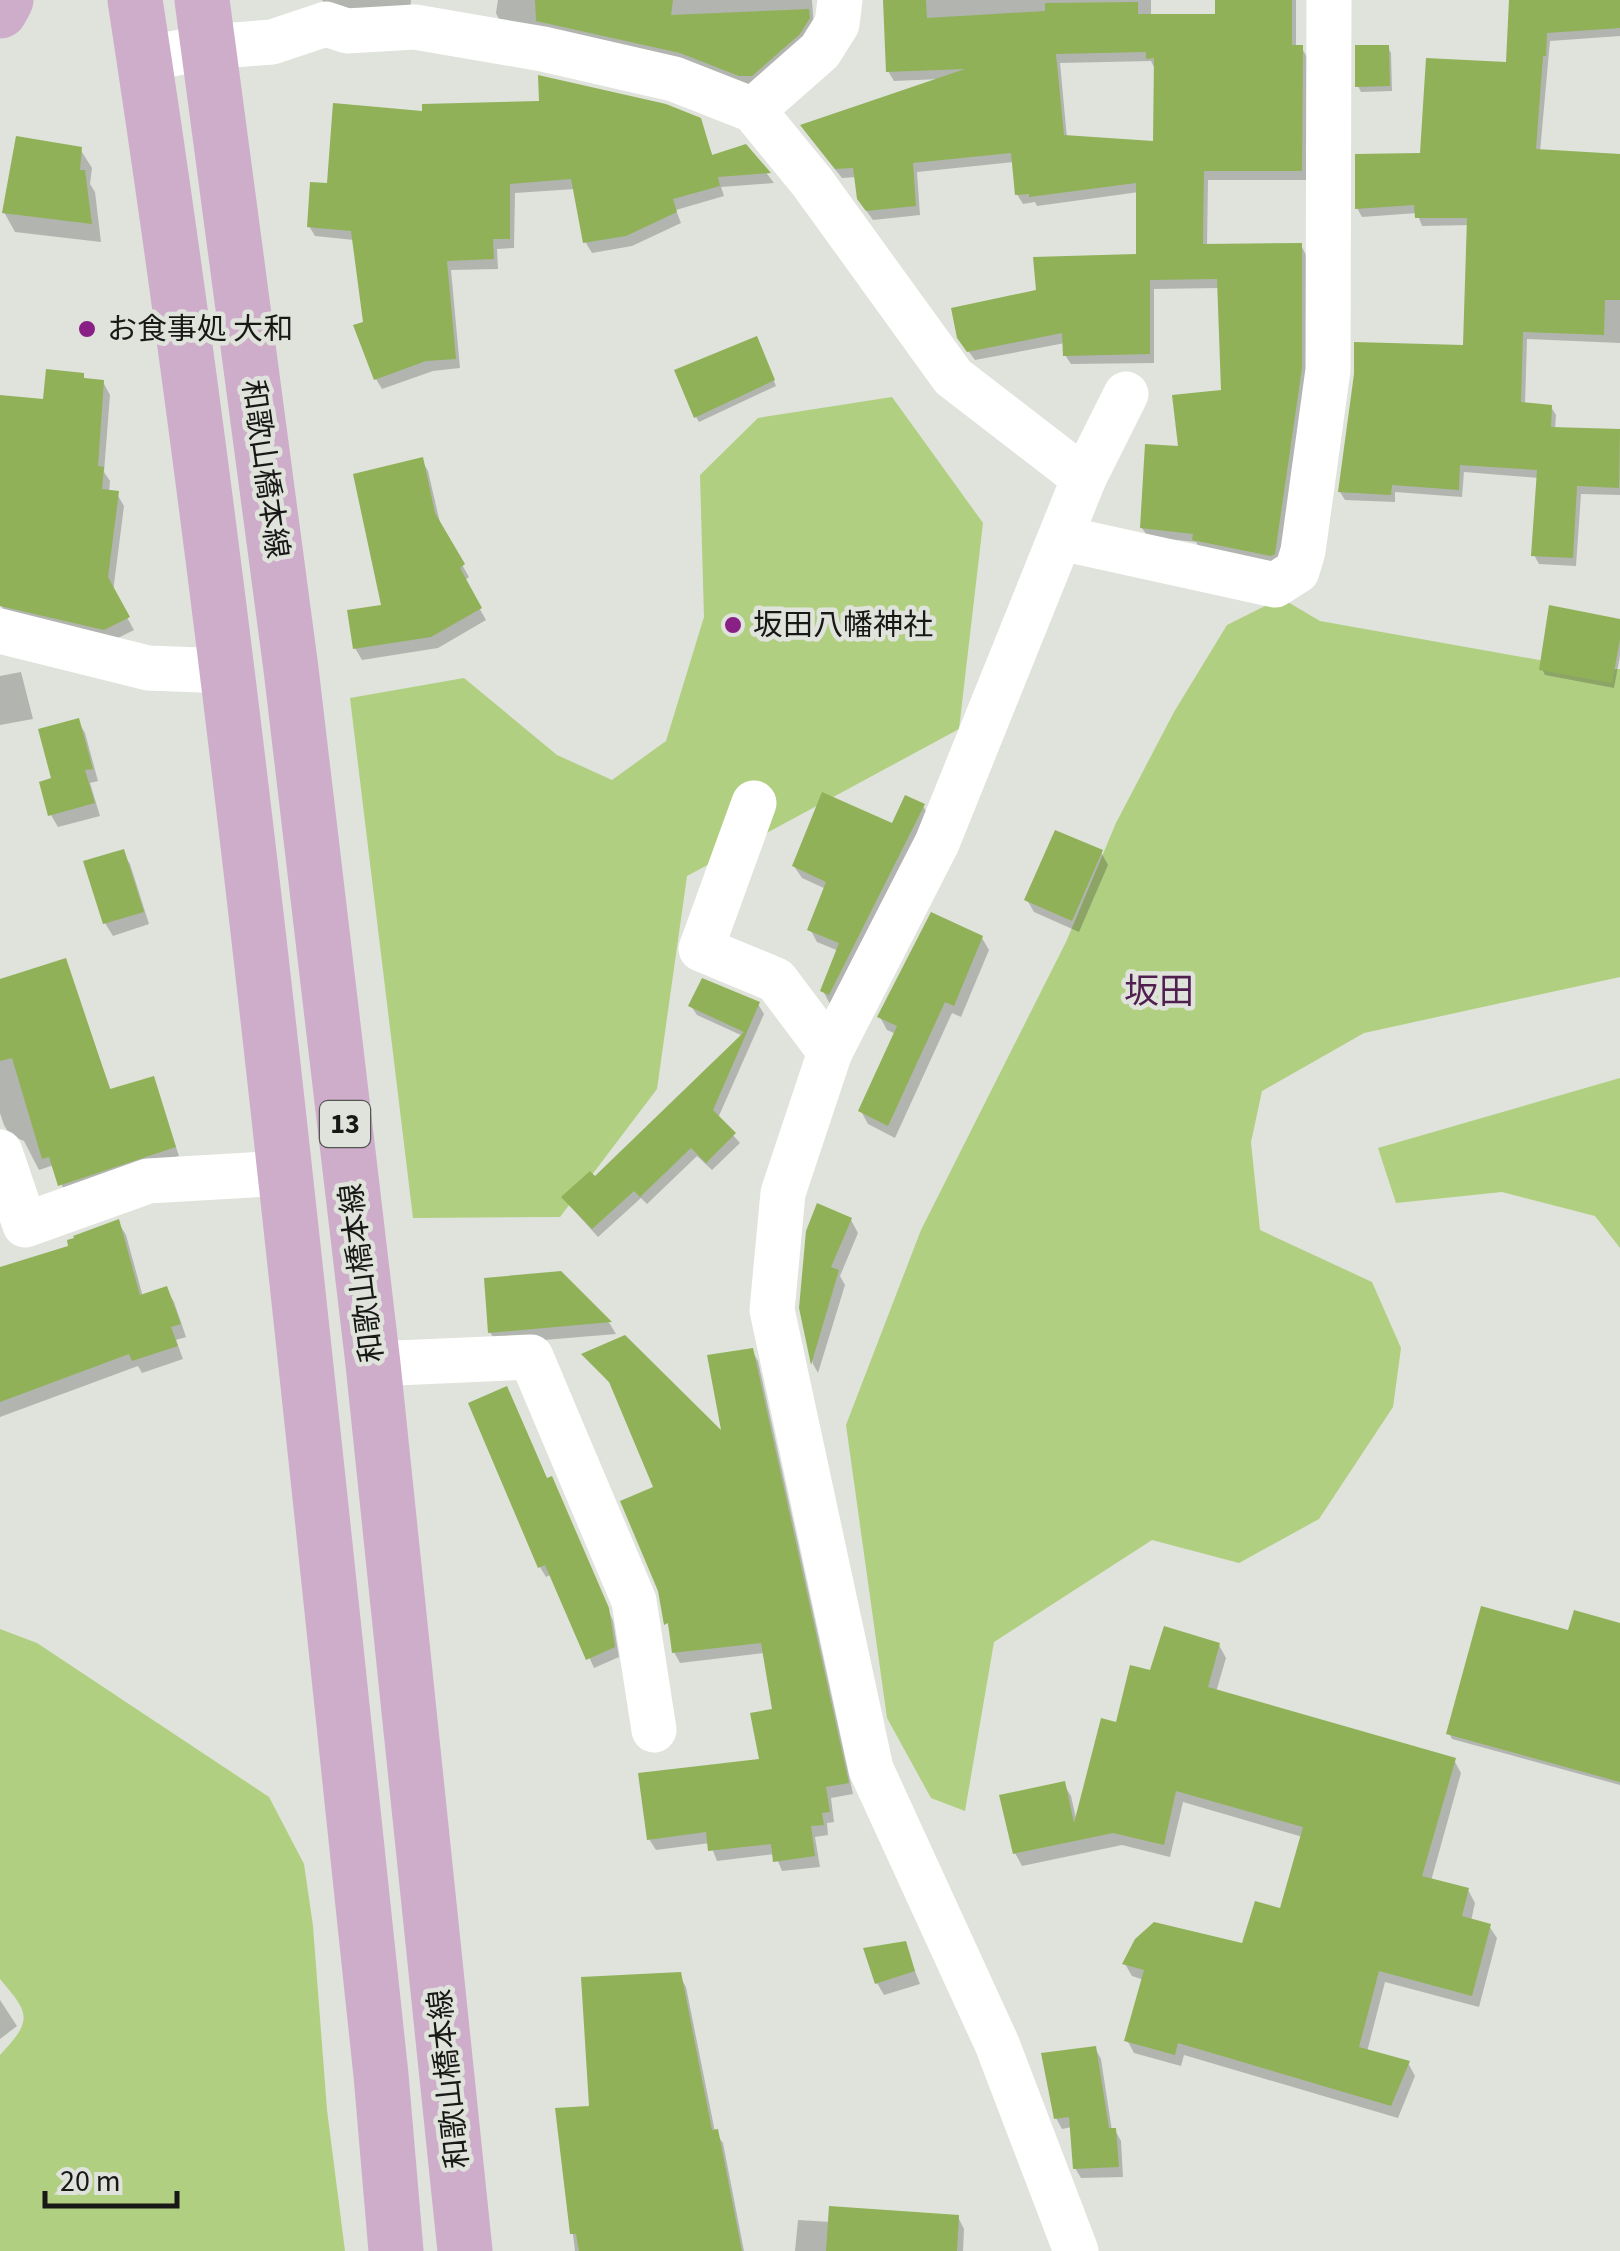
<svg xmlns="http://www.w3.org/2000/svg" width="1620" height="2251" font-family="'Source Sans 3','Noto Sans JP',sans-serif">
	<rect width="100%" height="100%" fill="#dfe3db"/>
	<!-- green -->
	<g fill="#b0cf80">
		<polygon points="892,397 983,523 959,729 687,876 657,1089 560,1217 413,1218 350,698 464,678 557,755 612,780 666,741 704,617 700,475 758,418"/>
		<polygon points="1281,598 1320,621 1595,670 1620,669 1620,977 1364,1033 1262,1091 1251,1142 1260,1230 1372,1282 1401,1348 1393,1407 1319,1519 1239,1563 1152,1540 994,1642 965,1811 931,1798 887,1718 846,1425 921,1230 1066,942 1116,823 1174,712 1227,625"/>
		<polygon points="1620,1078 1620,1248 1595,1216 1502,1192 1396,1203 1378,1148"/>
		<path d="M0,1629L37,1643L269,1797L304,1864L313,1926L327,2110L345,2251H0V2055C33,2020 30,2014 0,1979Z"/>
	</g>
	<!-- shadow -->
	<g fill="#0003" fill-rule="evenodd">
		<polygon points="322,0 411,0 410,10 357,13 326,7"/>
		<polygon points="498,0 812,0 814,29 757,85 746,85 501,23 496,13"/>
		<path d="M886,0H1151V16H1217V0H1296V47H1301L1307,57L1306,180H1208L1207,246L1301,245L1306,255V379L1279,564L1200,549L1196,542L1148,537L1142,528L1181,449L1224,392L1220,288L1154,289V363L1071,364L1065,355V343L975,360L966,348L1038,292L1139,256V192L1037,206L1035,202L1023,204L1017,194L1014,162L917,172L920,215L873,220L865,209L857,177L842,178L808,135L803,127L940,79L894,81L888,71ZM1151,61L1154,67L1156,143L1067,138L1060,63Z"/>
		<polygon points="1584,0 1620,0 1620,36 1550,41 1540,152 1620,157 1620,343 1527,339 1525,405 1551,407 1556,415 1555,429 1620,431 1620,495 1581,494 1576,566 1539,564 1534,555 1539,478 1464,472 1462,497 1395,492 1395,502 1345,500 1340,492 1466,347 1469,225 1422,226 1417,213 1362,217 1357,208 1422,155 1508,65"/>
		<polygon points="1388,48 1391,53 1392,91 1361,92 1358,86"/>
		<polygon points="424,114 700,120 713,157 746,146 774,183 721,187 724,196 676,210 681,223 632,246 592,253 586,243 575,189 515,193 514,248 497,249 498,269 451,270 460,368 433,371 382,389 376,379 365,323 354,240 315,236 309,226 330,186"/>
		<polygon points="80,149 92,168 90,184 95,192 101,242 15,232 4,212"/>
		<polygon points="759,344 776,386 699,422 696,417"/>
		<polygon points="83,376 86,381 103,382 110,395 104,472 110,481 109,493 117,494 124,506 113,592 134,630 112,641 8,617 1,605 0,397 45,402"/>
		<polygon points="421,459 428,471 441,527 469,577 464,581 486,620 438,648 362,660 355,648 384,607"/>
		<polygon points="1620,622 1620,656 1614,688 1545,675 1542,669"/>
		<polygon points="21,672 33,719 0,725 0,676"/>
		<polygon points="78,721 85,733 98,781 90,783 100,816 58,827 51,815 55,780"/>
		<polygon points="923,806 930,818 830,1004 823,991 839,951 817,942 810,929 826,889 802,878 794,866 894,827"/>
		<polygon points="122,852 130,864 149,924 113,936 105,923 86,862"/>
		<polygon points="1101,852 1108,865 1079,932 1034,912 1027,900"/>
		<polygon points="982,938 989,950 961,1017 952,1013 895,1138 868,1124 861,1111 896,1034 887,1030 880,1017"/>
		<polygon points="65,961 111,1091 153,1079 179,1156 65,1193 54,1165 39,1170 24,1141 10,1135 4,1125 0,1113 0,1036"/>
		<polygon points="758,1004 764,1014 718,1118 740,1143 712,1170 697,1156 647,1204 641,1198 598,1237 570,1206 743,1036 697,1015 691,1006"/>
		<polygon points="851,1220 858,1233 840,1276 845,1285 818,1373 813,1364 801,1308"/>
		<polygon points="118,1222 126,1235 143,1297 166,1289 174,1302 186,1337 176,1340 183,1359 142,1373 138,1366 0,1417 0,1269 71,1247"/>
		<polygon points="560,1274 610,1324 616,1334 497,1344 490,1332"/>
		<polygon points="752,1351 758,1361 853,1794 831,1798 834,1822 827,1823 828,1835 815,1837 820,1867 782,1871 775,1854 717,1861 710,1843 656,1850 649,1839 762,1761 774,1711 765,1653 680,1663 674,1652 661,1591 656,1488 615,1389 585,1355 725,1437"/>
		<polygon points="547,1481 557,1489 613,1621 619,1657 594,1668 552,1574 546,1577 540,1567"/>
		<polygon points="1620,1625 1620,1785 1452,1739 1449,1733 1570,1633"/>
		<polygon points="1219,1645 1226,1658 1216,1692 1454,1760 1461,1773 1431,1881 1468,1890 1475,1903 1471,1921 1489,1926 1497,1938 1479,2007 1385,1982 1367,2052 1408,2063 1415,2076 1398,2118 1184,2055 1181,2066 1134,2053 1127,2040 1144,1980 1132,1976 1125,1964 1244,1946 1282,1911 1303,1837 1183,1802 1170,1857 1122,1845 1022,1866 1015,1853 1063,1783 1071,1796 1077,1823 1118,1725 1152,1674"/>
		<polygon points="904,1943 920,1984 884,1995 877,1983"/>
		<polygon points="679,1975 686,1987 715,2132 723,2143 744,2251 575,2251 558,2110 591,2109"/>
		<polygon points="0,2000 17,2026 0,2039"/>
		<polygon points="1095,2048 1101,2059 1112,2131 1115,2130 1121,2141 1123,2177 1081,2178 1075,2168 1072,2127 1062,2129 1056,2118"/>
		<polygon points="958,2217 964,2229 963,2251 795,2251 798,2220 831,2222"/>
	</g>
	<!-- building -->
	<g fill="#90b158" fill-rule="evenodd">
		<polygon points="535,0 673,0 671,15 809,9 810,18 800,34 752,76 739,76 680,53 536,21"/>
		<path d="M883,0H926L927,18L1045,11V3L1138,2V14H1215V0H1292V45H1303L1302,171H1204L1203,244L1302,243V368L1275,554L1271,556L1192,540L1193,534L1140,528L1145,444L1178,446L1172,395L1221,390L1217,279L1150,280V354L1063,356L1062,333L967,352L957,338L951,308L1036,290L1033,257L1136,254V183L1029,197V194L1015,195L1011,153L913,163L916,206L866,211L857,199L853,168L835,169L800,125L965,69L886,72ZM1146,52V59L1154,58L1153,141L1064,135L1056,54Z"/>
		<polygon points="1509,0 1620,0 1620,28 1547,33 1546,56 1543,56 1536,149 1620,154 1620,300 1605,300 1604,335 1523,332 1521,402 1552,405 1551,427 1620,429 1619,488 1577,486 1573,558 1531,556 1537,470 1460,465 1459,490 1392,485 1391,495 1338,492 1354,374 1354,342 1463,345 1467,218 1415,218 1414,205 1355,209 1355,154 1420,153 1426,58 1506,62"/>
		<polygon points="1355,45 1389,45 1390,86 1355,87"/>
		<polygon points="538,75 666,104 701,118 712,155 746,144 771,173 718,177 720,186 673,199 677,212 626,236 583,243 571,179 510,184 510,239 493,239 494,259 447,261 456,359 426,361 374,380 353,325 363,322 351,231 307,227 310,182 327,183 333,103 422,111 422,104 539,101"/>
		<polygon points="16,136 82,147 80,170 85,170 92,224 2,213"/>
		<polygon points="757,336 775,380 694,418 674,370"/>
		<polygon points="46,369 84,373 84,378 104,380 98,466 104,467 102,489 119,491 108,577 130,617 104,630 0,606 0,395 43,399"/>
		<polygon points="423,457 435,513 465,564 460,568 482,608 431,637 353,649 347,610 381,605 353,474"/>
		<polygon points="1549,605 1620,619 1620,639 1612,683 1539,670"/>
		<polygon points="79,718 93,769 85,770 95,803 48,816 39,782 51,778 38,729"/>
		<polygon points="822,792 892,823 905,795 925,804 829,995 820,991 839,943 807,930 826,882 792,866"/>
		<polygon points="1055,830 1103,850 1072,921 1024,900"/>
		<polygon points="124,849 144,912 103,924 83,861"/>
		<polygon points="931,912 983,936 954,1006 945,1002 888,1126 858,1111 897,1026 877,1017"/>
		<polygon points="66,958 110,1089 154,1076 176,1147 58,1186 49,1157 42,1159 12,1058 0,1061 0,979"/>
		<polygon points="702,978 760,1002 713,1110 736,1133 706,1163 691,1148 640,1197 634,1191 592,1229 561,1197 590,1171 595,1176 744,1032 688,1006"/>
		<polygon points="817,1203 852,1218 831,1267 839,1270 811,1365 799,1308 806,1231"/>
		<polygon points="119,1219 140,1295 167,1286 181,1324 171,1327 178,1346 132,1361 129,1354 0,1402 0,1267 68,1246 67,1240 74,1238 73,1236"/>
		<polygon points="561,1271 612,1322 488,1333 484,1278"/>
		<polygon points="625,1335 721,1430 707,1355 753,1348 849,1783 826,1787 830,1812 822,1813 824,1825 811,1826 815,1856 773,1862 771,1844 708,1851 706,1832 647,1840 638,1773 759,1759 750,1713 772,1709 761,1643 672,1653 668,1623 664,1625 658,1591 620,1501 653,1487 609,1382 581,1354"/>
		<polygon points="507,1386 547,1478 552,1476 609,1608 615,1647 586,1660 545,1565 538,1568 468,1403"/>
		<polygon points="1481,1606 1568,1630 1574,1610 1620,1623 1620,1782 1446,1734"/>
		<polygon points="1164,1626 1220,1643 1208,1687 1456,1758 1422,1876 1469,1888 1462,1916 1491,1924 1472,1996 1379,1971 1359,2047 1410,2061 1391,2106 1178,2043 1175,2055 1124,2041 1144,1970 1122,1964 1135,1939 1154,1922 1242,1943 1255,1901 1280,1908 1303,1827 1176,1791 1164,1845 1113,1833 1013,1854 999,1795 1065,1781 1074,1823 1101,1718 1116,1722 1130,1665 1150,1670"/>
		<polygon points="906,1941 915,1971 875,1984 863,1948"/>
		<polygon points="681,1972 712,2130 718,2129 742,2251 579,2251 576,2234 570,2234 555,2108 589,2106 581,1977"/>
		<polygon points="1096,2046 1109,2128 1116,2128 1119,2167 1073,2169 1069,2117 1054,2119 1041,2053"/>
		<polygon points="829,2206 959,2215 957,2251 826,2251"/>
	</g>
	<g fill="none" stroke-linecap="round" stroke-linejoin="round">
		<!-- minor -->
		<g stroke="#fff" stroke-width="45">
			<polyline points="144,59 209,47 272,42 326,24 347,31 415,27 543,49 674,79 753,110 812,182 953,377 1084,478"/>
			<polyline points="753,110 820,51 837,24 840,0"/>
			<polyline points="1061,538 1275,585 1297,571 1303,551 1328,370 1329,0"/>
			<polyline points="0,631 148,668 227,671"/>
			<polyline points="754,803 701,949 776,980 830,1052"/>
			<polyline points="0,1152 25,1225 148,1181 284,1173"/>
			<polyline points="373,1364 531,1357 634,1601 654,1730"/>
			<polyline points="1076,2251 997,2044 871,1769 772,1310 783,1193 830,1052 937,843 1084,478 1126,394"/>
		</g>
		<!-- major -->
		<g stroke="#ceadcb" stroke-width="55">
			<path d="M135,0C241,689 307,1383 381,2075L396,2251"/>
			<polyline points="202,0 291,669 373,1364 465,2251"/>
			<polyline points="0,11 6,0"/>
		</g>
	</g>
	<!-- markers -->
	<g fill="#882086" stroke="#dfe3db" stroke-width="4">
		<circle cx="87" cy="329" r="10"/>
		<circle cx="733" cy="625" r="10"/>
	</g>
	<g text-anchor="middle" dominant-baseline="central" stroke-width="9" stroke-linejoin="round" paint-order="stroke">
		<!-- shield labels -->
		<rect fill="#dfe3db" stroke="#545652" stroke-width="2.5" x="320" y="1101" width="50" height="46" rx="8"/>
		<g font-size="28" font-weight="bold" fill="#181917">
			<text x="345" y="1124">13</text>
		</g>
		<!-- poi labels -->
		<g font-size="30" fill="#181917" stroke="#dfe3db" text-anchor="start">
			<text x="107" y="329">お食事処 大和</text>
			<text x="753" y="625">坂田八幡神社</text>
		</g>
		<!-- street labels -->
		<g font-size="30" fill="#181917" stroke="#dfe3db">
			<text transform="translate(265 469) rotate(82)">和歌山橋本線</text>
			<text transform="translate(362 1273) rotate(-97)">和歌山橋本線</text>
			<text transform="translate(449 2079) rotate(-96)">和歌山橋本線</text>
		</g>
		<!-- quarter labels -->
		<g font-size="35" fill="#501f4f" stroke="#dfe3db">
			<text x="1159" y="992">坂田</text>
		</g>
	</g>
	<!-- scale -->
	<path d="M45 2191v15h132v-15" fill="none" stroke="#181917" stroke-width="5"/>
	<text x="60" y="2191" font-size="30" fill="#181917" stroke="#dfe3db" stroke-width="8" paint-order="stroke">20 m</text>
</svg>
